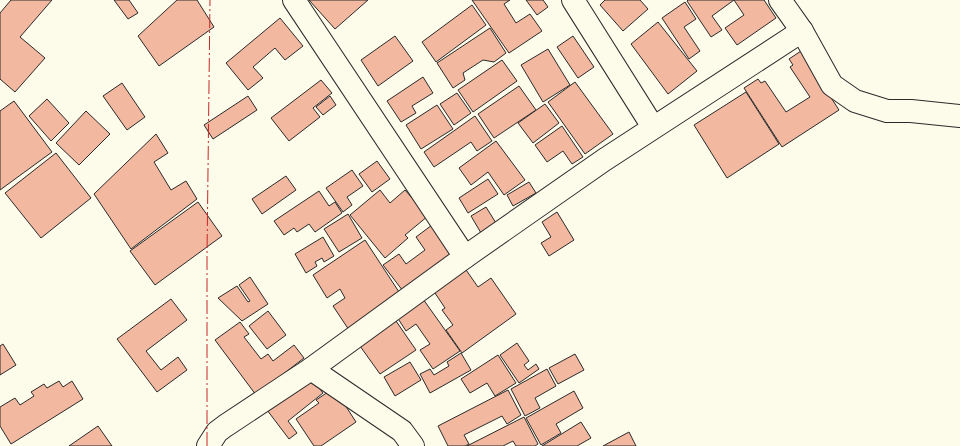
<svg xmlns="http://www.w3.org/2000/svg" width="960" height="446" font-family="'Varela Round',sans-serif">
	<rect width="100%" height="100%" fill="#fdfbea"/>
	<!-- building -->
	<g fill="#f2b8a0" stroke="#2b2b2b">
		<polygon points="11,0 52,0 20,37 45,58 15,92 0,79 0,13"/>
		<polygon points="114,0 129,0 138,13 128,19"/>
		<polygon points="177,0 197,0 214,27 159,66 138,36"/>
		<polygon points="309,0 368,0 335,29"/>
		<polygon points="472,0 510,0 504,4 516,23 530,14 542,31 509,53"/>
		<polygon points="526,0 543,0 548,7 537,15"/>
		<polygon points="605,0 640,0 648,9 623,31 600,5"/>
		<polygon points="688,0 764,0 776,18 737,45 725,28 744,15 734,0 712,16 722,30 711,37 687,1"/>
		<polygon points="685,2 696,19 684,27 700,51 689,59 662,18"/>
		<polygon points="472,5 486,25 436,62 422,42"/>
		<polygon points="280,18 303,46 285,60 275,48 253,67 263,78 248,90 226,63"/>
		<polygon points="658,22 697,71 668,94 631,44"/>
		<polygon points="490,28 506,53 494,62 483,60 463,73 465,80 453,88 437,63"/>
		<polygon points="395,36 413,61 378,86 361,60"/>
		<polygon points="573,36 594,67 578,78 557,47"/>
		<polygon points="548,49 570,85 543,102 521,65"/>
		<polygon points="801,51 839,110 782,147 744,88 758,79 761,83 765,81 786,112 810,97 790,67 793,65 789,59"/>
		<polygon points="502,60 517,81 473,112 458,90"/>
		<polygon points="423,77 433,93 412,106 416,113 401,122 387,101"/>
		<polygon points="321,80 332,93 313,108 320,117 289,141 271,118"/>
		<polygon points="575,82 613,134 585,154 548,102"/>
		<polygon points="122,83 145,117 127,130 103,96"/>
		<polygon points="519,86 536,110 494,138 478,114"/>
		<polygon points="746,92 779,144 727,178 694,125"/>
		<polygon points="457,93 471,113 454,125 440,104"/>
		<polygon points="248,96 257,110 213,139 204,125"/>
		<polygon points="330,96 336,105 323,115 316,107"/>
		<polygon points="47,99 69,123 51,141 29,116"/>
		<polygon points="14,101 52,152 0,190 0,111"/>
		<polygon points="545,104 559,123 533,143 518,123"/>
		<polygon points="437,105 453,129 421,149 406,125"/>
		<polygon points="86,111 110,134 79,165 56,143"/>
		<polygon points="475,116 492,141 477,151 471,142 434,167 424,152"/>
		<polygon points="562,126 583,157 572,164 563,151 547,162 535,145"/>
		<polygon points="156,134 168,153 154,162 171,190 186,181 197,199 131,249 94,194"/>
		<polygon points="496,141 525,180 504,195 488,172 471,185 459,168"/>
		<polygon points="56,153 91,198 41,238 5,193"/>
		<polygon points="377,161 390,179 372,192 359,174"/>
		<polygon points="352,170 363,186 347,197 352,205 343,212 326,188"/>
		<polygon points="286,176 296,190 262,214 252,199"/>
		<polygon points="488,179 498,194 468,213 459,198"/>
		<polygon points="529,182 536,193 513,206 507,195"/>
		<polygon points="380,190 390,203 405,190 428,216 405,235 408,238 385,258 350,215"/>
		<polygon points="319,191 329,206 335,202 342,213 315,232 309,224 297,232 294,228 284,235 274,221"/>
		<polygon points="198,202 222,236 155,285 130,251"/>
		<polygon points="486,207 496,223 481,233 471,216"/>
		<polygon points="557,212 574,240 549,256 541,243 551,237 542,222"/>
		<polygon points="348,214 362,238 339,252 324,229"/>
		<polygon points="436,222 457,251 403,291 383,265 399,254 406,264 425,250 416,237"/>
		<polygon points="323,237 334,256 324,262 322,258 315,262 317,266 306,273 295,254"/>
		<polygon points="365,240 401,295 349,330 333,306 345,298 340,289 327,298 313,275"/>
		<polygon points="464,267 478,287 491,278 516,314 462,353 446,330 453,325 442,310 445,308 433,290"/>
		<polygon points="250,277 268,304 242,321 218,298 237,286 248,302 250,301 239,285"/>
		<polygon points="171,299 187,320 146,351 161,370 178,357 187,370 157,392 117,339"/>
		<polygon points="423,299 460,351 433,369 420,350 430,344 416,324 406,331 397,317"/>
		<polygon points="268,311 286,335 267,349 249,326"/>
		<polygon points="396,321 416,350 380,374 360,346"/>
		<polygon points="240,322 249,334 244,337 261,359 268,354 273,361 294,345 304,358 256,395 215,340"/>
		<polygon points="517,343 529,361 524,365 528,370 536,364 539,369 519,383 500,355"/>
		<polygon points="3,344 16,365 0,375 0,346"/>
		<polygon points="461,353 471,370 430,393 420,374 430,369 434,375 449,366 447,362"/>
		<polygon points="575,354 584,370 558,384 549,368"/>
		<polygon points="498,355 516,383 495,396 487,383 470,393 461,379"/>
		<polygon points="410,362 421,380 395,396 384,377"/>
		<polygon points="547,369 556,386 535,398 540,408 525,416 511,389"/>
		<polygon points="310,376 323,393 288,421 297,433 289,439 267,410"/>
		<polygon points="59,381 63,387 72,381 83,399 11,444 0,426 0,407 15,398 20,405 34,396 31,392 44,384 47,388"/>
		<polygon points="334,388 356,422 321,446 314,446 296,419 319,403 316,400"/>
		<polygon points="508,390 521,415 507,424 502,416 464,435 469,444 465,446 448,446 438,426"/>
		<polygon points="574,391 583,408 556,424 561,433 541,445 526,418"/>
		<polygon points="524,417 538,444 535,446 516,446 513,441 503,446 467,446"/>
		<polygon points="581,422 591,438 577,446 542,446"/>
		<polygon points="98,426 112,446 69,446"/>
		<polygon points="629,432 636,446 603,446"/>
	</g>
	<g fill="none" stroke-linecap="round" stroke-linejoin="round">
		<defs>
			<g id="minor">
				<polyline points="294,0 465,257"/>
				<polyline points="573,0 653,127"/>
				<polyline points="780,0 802,31 832,85 855,101 887,111 911,111 960,116"/>
				<polyline points="311,369 402,431 413,446"/>
				<polyline points="208,446 217,432 225,426 311,369 465,257 604,160 802,31"/>
			</g>
		</defs>
		<!-- minor casing -->
		<use href="#minor" stroke="#2b2b2b" stroke-width="24"/>
		<!-- minor -->
		<use href="#minor" stroke="#fdfbea" stroke-width="22"/>
		<!-- power -->
		<polyline stroke="#c62828" stroke-width="1" stroke-dasharray="14 3 2 3" stroke-linecap="butt" points="207,446 207,256 210,0"/>
	</g>
</svg>
